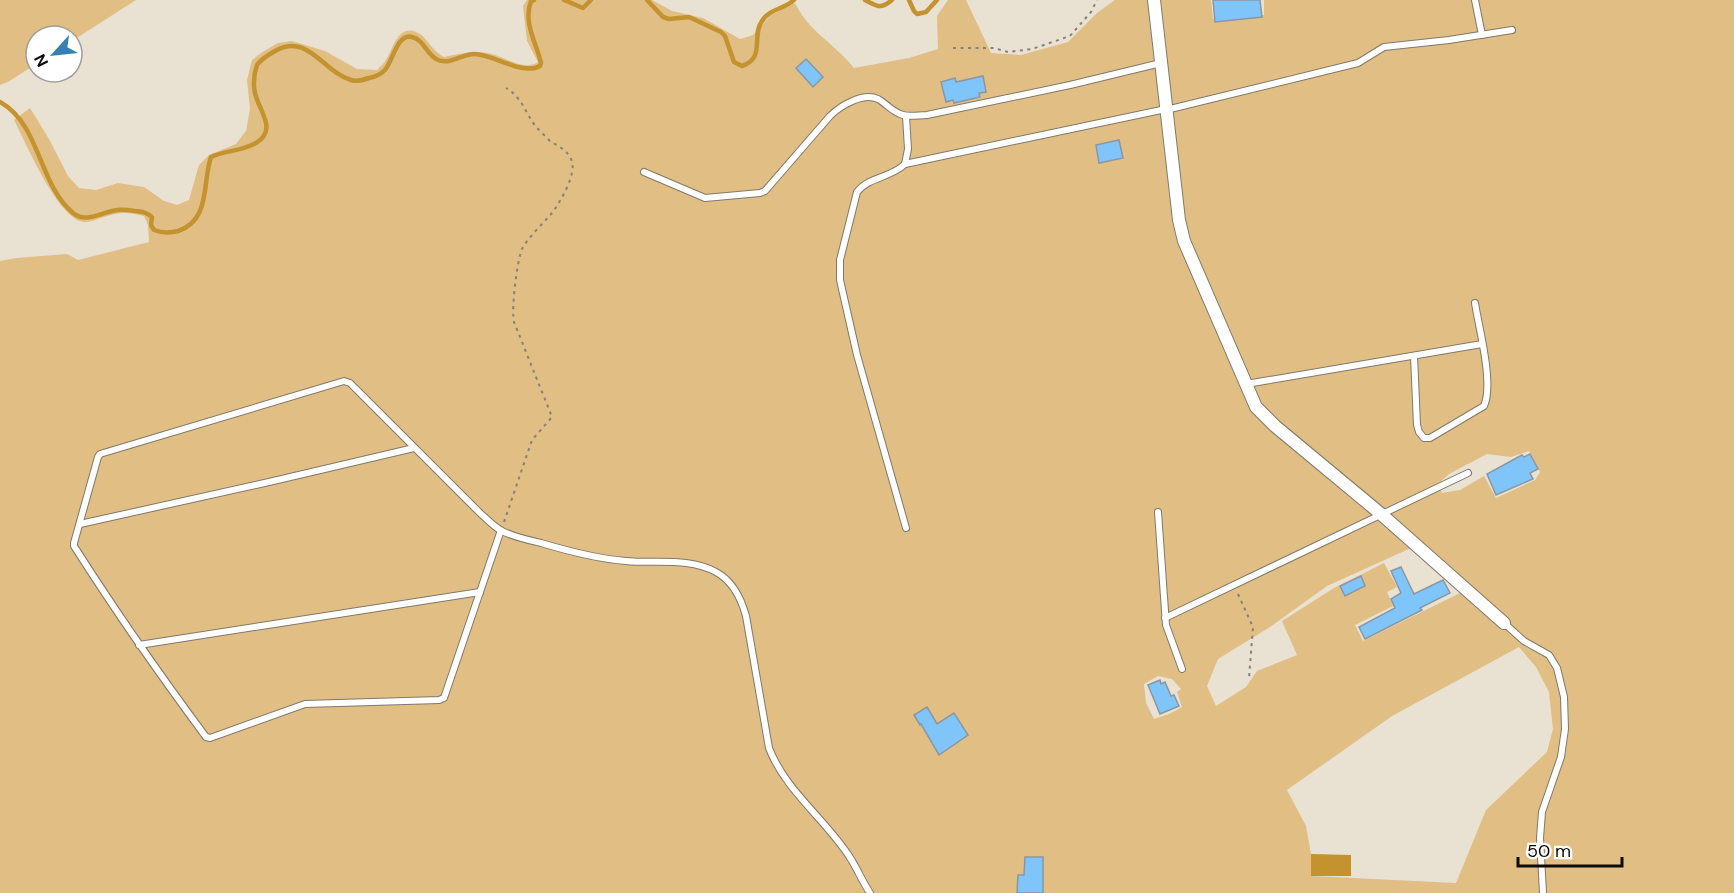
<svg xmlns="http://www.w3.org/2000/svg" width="1734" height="893" font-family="'DM Sans',sans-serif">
	<rect width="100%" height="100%" fill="#e9e1d2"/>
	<!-- green -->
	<g fill="#e0be84" fill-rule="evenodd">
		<polygon points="0,0 136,0 72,41 72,36 36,36 36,64 8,82 0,85"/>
		<path d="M527,0H652L672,11L703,18L740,39L753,35L771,15L795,3C809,32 834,43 854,68L909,58L938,49L937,16L948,0H966L991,53L1021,55L1068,42L1097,13L1115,0H1211L1213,19L1264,15V0H1734V893H0V261L16,258L67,254L78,260L149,242L148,225L144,216C128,212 120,212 104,217C99,218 92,222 86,222C60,224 25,141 14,120L30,108L49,139L68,176L79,188L96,190L118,183L144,187L164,201L177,205L189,200L199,165L209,155L236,144L246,131L250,109L247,80L252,60L261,53L278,43L292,41L325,51L357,69L377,70C378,69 383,64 384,63C393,52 397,20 420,34C429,40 431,50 444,57C458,54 473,50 487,53C503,55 522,72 538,62L527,41L523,6ZM1529,451L1540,472L1535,480L1496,498L1484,476L1460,490L1442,493L1438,484L1449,474L1487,454L1511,457ZM1411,548L1462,592L1363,641L1355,625L1393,606L1387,592L1397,587L1384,563L1334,588L1282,621L1297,655L1257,671L1246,687L1216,706L1207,686L1218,659L1270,627L1327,586ZM1519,647L1536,667L1549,692L1553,729L1547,752L1486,810L1456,883L1311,876V854L1306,826L1287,790L1392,716ZM1158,676L1172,679L1181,689L1177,692L1182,707L1169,714L1154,719L1146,703L1144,684Z"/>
	</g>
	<!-- water -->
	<polygon fill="#c4922e" points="1311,854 1351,855 1351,876 1311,876"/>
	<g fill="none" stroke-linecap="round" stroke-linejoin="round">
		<!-- stream -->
		<g stroke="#c4922e" stroke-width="4.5">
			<polyline points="564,0 583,8 591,0"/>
			<path d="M647,0L663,17L669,19L689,17L721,32L725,36L734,62L742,66C766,58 751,36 762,21C769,9 785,9 794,0"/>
			<path d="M865,0C877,6 880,10 892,0"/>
			<polyline points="909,0 914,11 917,14 926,12 937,0"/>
			<path d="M0,102C41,125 38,184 73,213C86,224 102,212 117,210C123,209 129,210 135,211C142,212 147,212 152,217L151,225L154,230C162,233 170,233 178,231C211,220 202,183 211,157C225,150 241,152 256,143C278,130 259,111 255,93C253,84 254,74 257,65C261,59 268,55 275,51C308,32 323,72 351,80C357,82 363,80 369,78C375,77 381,74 385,70C393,61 397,33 412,37C425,40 426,55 438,60C450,65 462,54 474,54C493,54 523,76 540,66L541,63C536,42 523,23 531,1L534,0"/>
		</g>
	</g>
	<!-- building -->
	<g fill="#80c5f9" stroke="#8a97a2" stroke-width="1.5">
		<polygon points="1213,0 1260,0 1262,17 1215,22"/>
		<polygon points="806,59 823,77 813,87 796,68"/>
		<polygon points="983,76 986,92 979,93 980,97 954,103 953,100 946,102 941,82 955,78 956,82"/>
		<polygon points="1119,140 1123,158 1099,163 1096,145"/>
		<polygon points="1530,454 1538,469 1530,473 1533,479 1496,495 1487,474 1522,455 1524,457"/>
		<polygon points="1401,567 1414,594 1443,580 1450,593 1420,608 1422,610 1365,639 1359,627 1395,608 1391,599 1401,593 1391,571"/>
		<polygon points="1361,576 1365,586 1345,596 1340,586"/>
		<polygon points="1160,680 1161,684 1165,682 1171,696 1174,695 1179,706 1160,714 1148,685"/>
		<polygon points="927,707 937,724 954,713 968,735 939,755 921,724 920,725 914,715"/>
		<polygon points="1025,857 1043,857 1043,893 1017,893 1018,875 1024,875"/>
	</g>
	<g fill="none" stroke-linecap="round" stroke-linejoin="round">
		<defs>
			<g id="lane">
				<polyline points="1475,0 1482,35"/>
				<polyline points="1166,110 1358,63 1384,47 1449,40 1512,30"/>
				<polyline points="905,164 1166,109"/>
				<path d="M644,172L705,198L760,193L765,191L830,116C840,106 863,92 878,99C887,104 892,112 903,115C910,117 919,115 927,115L1070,85L1161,63"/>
				<path d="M1414,356L1417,425L1419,432L1424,438H1430L1484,406C1494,383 1479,329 1475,303"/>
				<polyline points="1246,384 1482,344"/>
				<polyline points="1158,512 1166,625 1182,669"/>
				<polyline points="80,524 269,482 414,448"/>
				<path d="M906,528L857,355L840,280V260L857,192C868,177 891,178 905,164L908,149L906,116"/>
				<path d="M501,530L444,698L439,700L305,704L210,738L206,737C160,675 116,612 74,546V543L98,457L100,454L344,381L350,383L481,514C487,519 494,527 502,531C514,537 528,540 541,543C568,551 598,559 626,561C655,564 689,557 716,572C733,581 741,598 746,616L769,748C785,790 825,819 849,856C857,868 862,881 870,893"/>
				<polyline points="1165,618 1468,473"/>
				<polyline points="1504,623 1524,641 1549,655 1557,668 1564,697 1565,729 1561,757 1542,812 1540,838 1543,893"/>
				<polyline points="139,645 480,592"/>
			</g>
			<polyline id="street" points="1154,0 1179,220 1184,241 1256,407 1275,426 1381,514 1504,623"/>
		</defs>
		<!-- lane casing -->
		<use href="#lane" stroke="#80796b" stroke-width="8"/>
		<!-- street casing -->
		<use href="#street" stroke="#80796b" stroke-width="14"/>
		<!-- path -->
		<g stroke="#878177" stroke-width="2" stroke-dasharray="3 4.5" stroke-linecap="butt">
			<polyline points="953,48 994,48 1008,52 1032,49 1070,36 1091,12 1097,0"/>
			<path d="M504,522L532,440L552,417L514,322C511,309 517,261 522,249C529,236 542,225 552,213C561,201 578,172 571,159C567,150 558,146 550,141C546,137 541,132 537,128C525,114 524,99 506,88"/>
			<polyline points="1238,594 1253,627 1249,678"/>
		</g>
		<!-- lane -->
		<use href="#lane" stroke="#fff" stroke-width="6"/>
		<!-- street -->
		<use href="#street" stroke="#fff" stroke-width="12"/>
	</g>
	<!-- north arrow -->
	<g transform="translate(54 54) rotate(243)"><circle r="28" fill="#ffffff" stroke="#9f9d9c" stroke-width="1.5"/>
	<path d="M0-4.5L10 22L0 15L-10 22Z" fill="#3681b4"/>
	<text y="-9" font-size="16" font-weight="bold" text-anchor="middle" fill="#0e0b07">N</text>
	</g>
	<!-- scale -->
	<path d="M1518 857v9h104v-9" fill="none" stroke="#0e0b07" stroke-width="3"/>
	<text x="1527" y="857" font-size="18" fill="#0e0b07" stroke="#ffffff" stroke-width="4.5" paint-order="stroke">50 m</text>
</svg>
